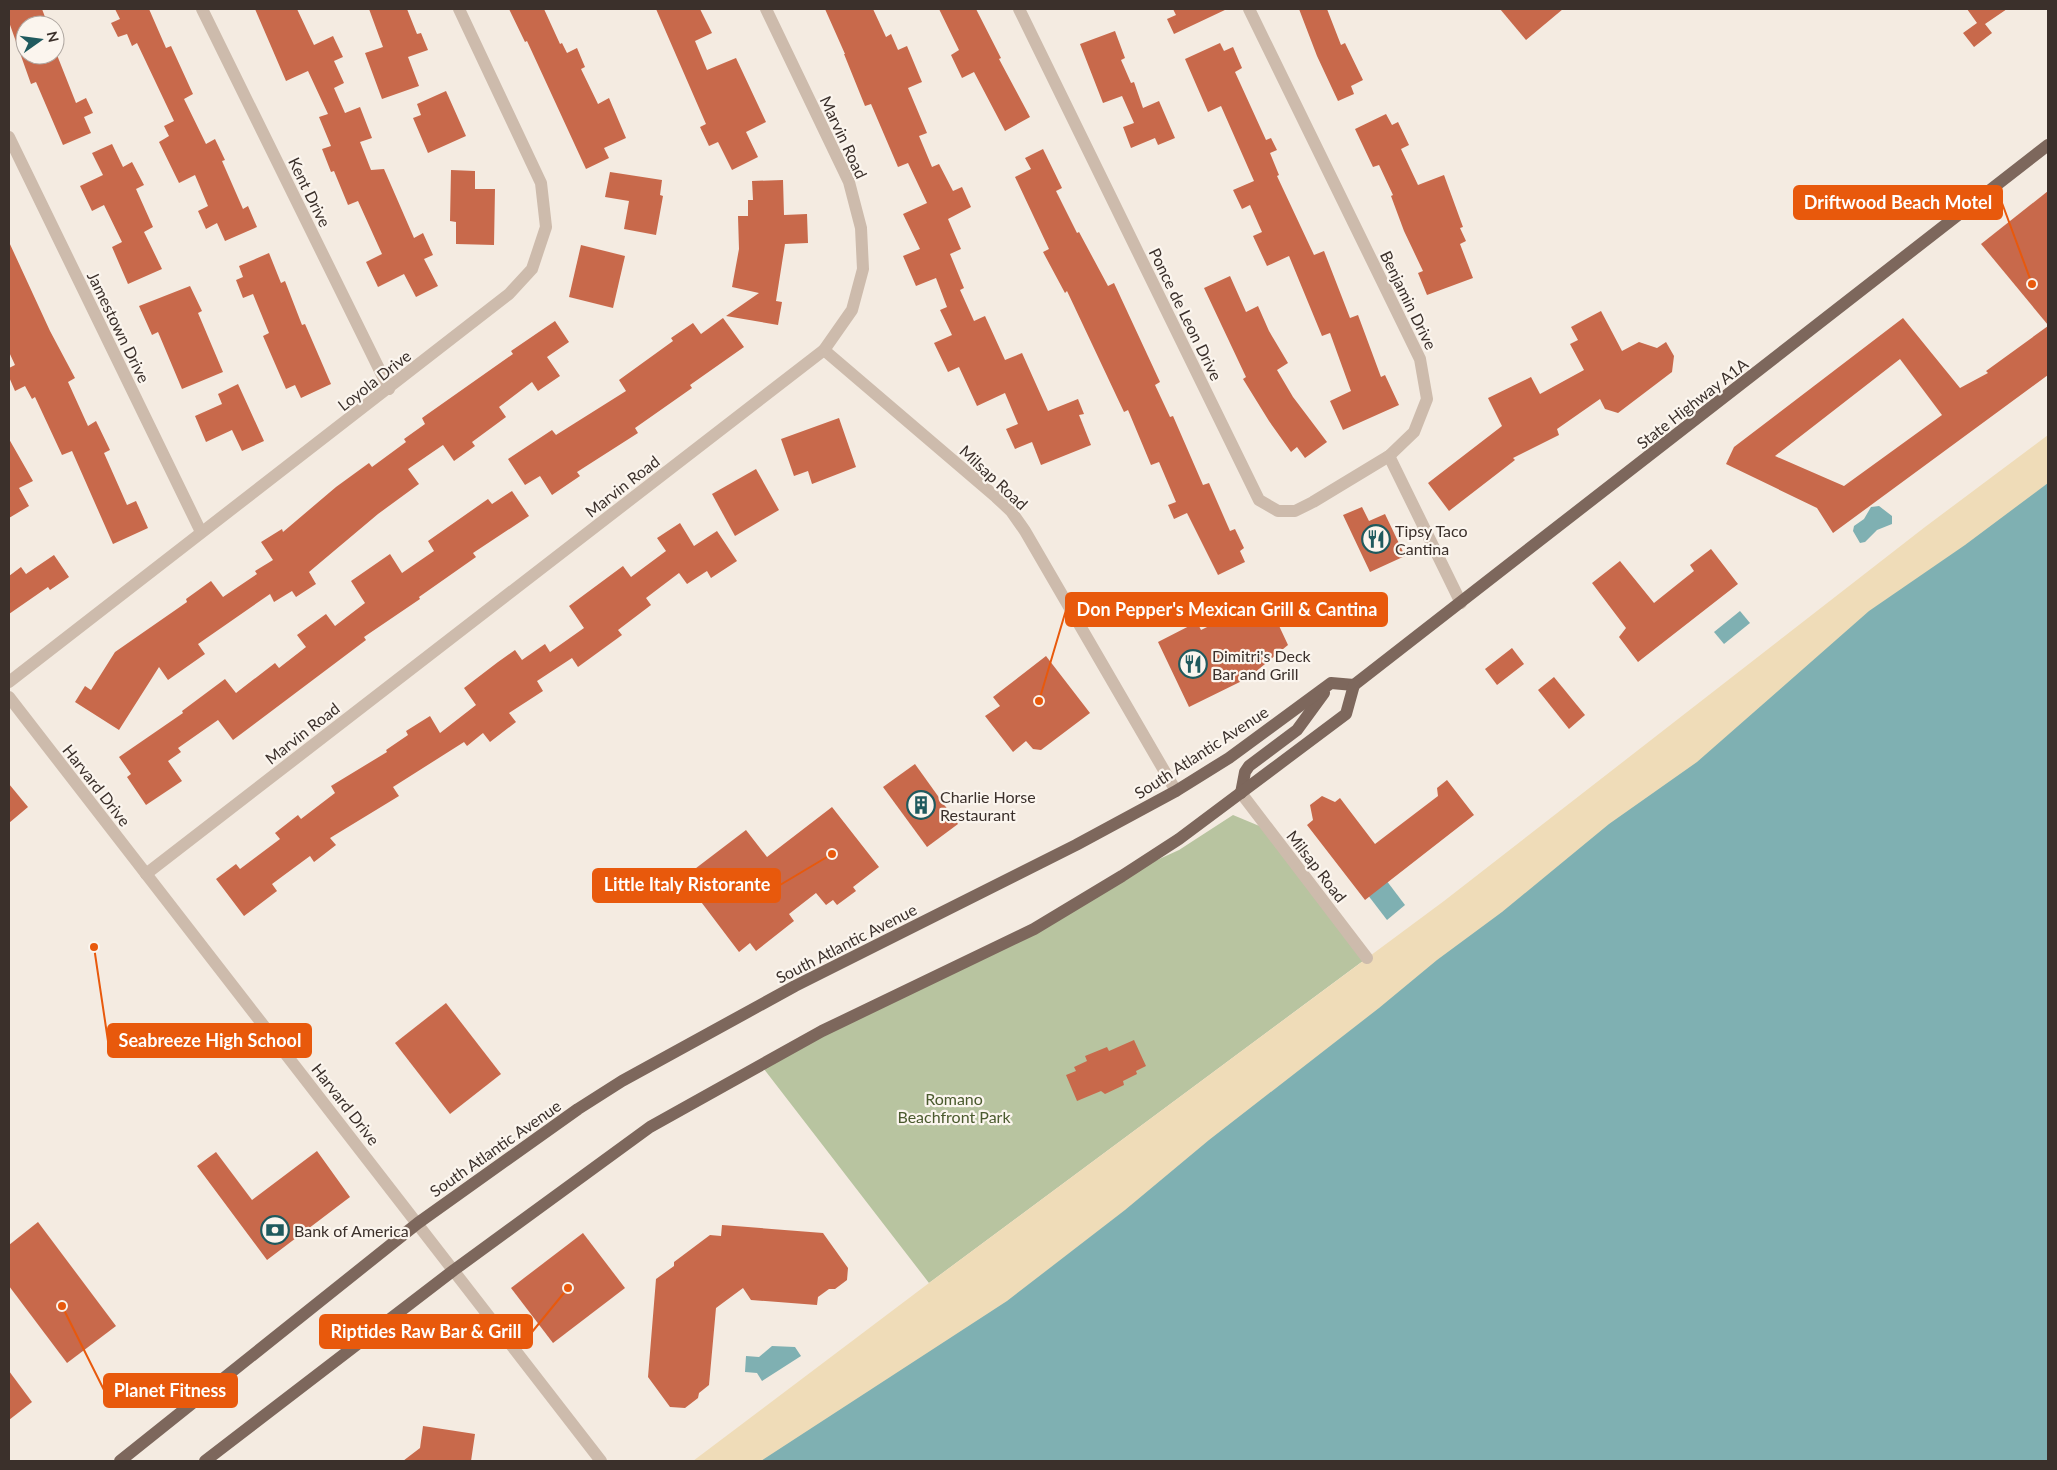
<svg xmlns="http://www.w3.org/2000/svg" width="2057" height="1470" font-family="Lato,sans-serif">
	<rect width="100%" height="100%" fill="#f4ebe1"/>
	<!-- green -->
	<polygon fill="#b8c4a0" points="1233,815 1269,830 1367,958 929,1283 760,1064 1034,929 1122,876 1179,850"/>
	<!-- sand -->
	<polygon fill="#efdcb8" points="2048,435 2048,564 873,1461 693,1461 929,1283 1444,901 1925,527"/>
	<!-- water -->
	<g fill="#7fb0b2">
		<polygon points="2048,483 2048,1461 761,1461 1007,1301 1125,1210 1209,1140 1379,1008 1437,960 1502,912 1609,824 1697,762 1869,611 1965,545"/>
		<polygon points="1879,506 1892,516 1892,524 1877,530 1865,542 1860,543 1853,531 1854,526 1864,519 1871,507"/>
		<polygon points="1740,611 1750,623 1724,644 1714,632"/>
		<polygon points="1383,876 1405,905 1387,920 1364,890"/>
		<polygon points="772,1346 795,1347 801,1356 762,1381 757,1373 745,1372 746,1356 759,1357"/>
	</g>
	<!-- building -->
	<g fill="#c8694b" fill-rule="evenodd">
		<polygon points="9,9 42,9 48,25 25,25 25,55 57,55 76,103 86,98 93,113 84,117 91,133 63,145 36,82 31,84 9,22"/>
		<polygon points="115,9 149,9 166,48 171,46 193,94 184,99 206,144 215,139 225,160 222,161 243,209 248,206 257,227 225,241 217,223 206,229 198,211 208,206 195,175 179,183 159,142 169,136 164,126 174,121 137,43 132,46 127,34 118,37 111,23 120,19"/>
		<polygon points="255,9 297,9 314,45 333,36 343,57 334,61 344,83 334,88 345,113 360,107 372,138 360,142 371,170 384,169 414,238 423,233 433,255 424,259 438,286 416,297 404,274 378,287 366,262 382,254 358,201 348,205 334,171 331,172 322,149 331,146 319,117 328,114 308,71 286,81"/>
		<polygon points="369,9 407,9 417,34 421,33 428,50 408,57 419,86 382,99 365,53 383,47"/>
		<polygon points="509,9 544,9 560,44 562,43 567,53 577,48 585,67 581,69 598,104 609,98 626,138 604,148 609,158 586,169 527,41 525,42"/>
		<polygon points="656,9 700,9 712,33 695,41 707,70 736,58 766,122 746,132 758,157 732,170 718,142 709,146 700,127 706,124"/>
		<polygon points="825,9 873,9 886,37 891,34 898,50 907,46 922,82 908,88 927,133 919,136 932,167 939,164 953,191 962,187 971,207 948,219 961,249 950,254 964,288 960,290 974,321 985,316 1005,360 1022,353 1048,411 1078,399 1084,414 1079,415 1091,445 1041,465 1032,442 1015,449 1006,429 1018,424 1005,393 977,406 959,367 948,372 934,343 952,335 940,310 947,307 936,278 916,286 903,256 920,249 903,214 927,203 908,163 898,167 871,104 865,106 844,54 845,54"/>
		<polygon points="939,9 976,9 1001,58 999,59 1030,117 1005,131 974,72 962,78 951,55 959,50"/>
		<polygon points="1173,9 1227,9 1174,34 1167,19 1176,15"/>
		<polygon points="1299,9 1327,9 1341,45 1345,43 1363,80 1351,86 1354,94 1338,101 1317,56"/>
		<polygon points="1500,9 1563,9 1526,40"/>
		<polygon points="1967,9 2007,9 1985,24 1992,33 1974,47 1963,33 1977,23"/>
		<polygon points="1115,31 1125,58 1121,60 1131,83 1134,82 1143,108 1159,101 1175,138 1158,145 1155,138 1131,148 1123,127 1134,123 1122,96 1103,103 1080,44"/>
		<polygon points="1220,43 1224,51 1233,47 1242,68 1235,72 1266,140 1271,138 1277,150 1270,153 1279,175 1277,176 1314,255 1324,251 1350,318 1358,315 1381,377 1385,375 1399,405 1343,430 1330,401 1351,391 1330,333 1322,336 1289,256 1267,266 1253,236 1262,232 1250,205 1242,209 1233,190 1254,181 1221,106 1208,112 1185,59"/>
		<polygon points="446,91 466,136 428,153 413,118 421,115 417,104"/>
		<polygon points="1386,114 1392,125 1398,122 1409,145 1401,149 1418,185 1444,175 1463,227 1460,228 1466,241 1460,244 1473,278 1427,295 1418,273 1423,271 1404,231 1391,196 1393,195 1379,165 1373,167 1355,129"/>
		<polygon points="112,144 123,167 132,162 144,185 136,189 153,227 144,232 162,269 128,284 112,247 122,242 104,205 92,211 80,186 103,175 92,153"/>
		<polygon points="1043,149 1062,188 1056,191 1077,233 1079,232 1108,286 1114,283 1160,382 1155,385 1170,417 1173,416 1203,485 1209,483 1230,531 1235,529 1244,548 1240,551 1245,562 1218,575 1187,513 1174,519 1168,505 1176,502 1159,462 1151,465 1128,410 1124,412 1067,291 1065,293 1043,252 1049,249 1015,177 1031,169 1025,158"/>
		<polygon points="451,170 475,171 475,189 495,189 494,245 456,244 456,222 450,221"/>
		<polygon points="610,172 662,180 660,195 663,196 656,235 624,229 629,201 605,197"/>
		<polygon points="783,180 784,215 807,214 808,243 785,244 776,301 782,302 778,325 726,316 759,293 732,287 739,249 738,216 748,216 748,200 753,200 752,181"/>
		<polygon points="2048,191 2048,325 1981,244"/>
		<polygon points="9,242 50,331 75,378 68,382 88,426 96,421 110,450 104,453 127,505 136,501 148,528 113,544 72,451 62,455 35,397 32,399 25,386 15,391 9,377 9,368 15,365 9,352"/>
		<polygon points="581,245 625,256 613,308 569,297"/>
		<polygon points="269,253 281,283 285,281 302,325 305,324 331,384 301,398 295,385 286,389 263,336 269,333 253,294 243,298 236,280 243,277 239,266"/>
		<polygon points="1230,276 1246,312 1258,306 1269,331 1288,363 1277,370 1293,397 1327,442 1305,458 1297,447 1291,452 1269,421 1243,379 1246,377 1204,288"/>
		<polygon points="190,286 202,311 198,313 223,372 182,389 158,332 152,335 139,306"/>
		<polygon points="1601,311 1622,351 1639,342 1657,348 1666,342 1674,356 1672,372 1618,413 1605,409 1600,399 1557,429 1559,435 1513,458 1515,460 1449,511 1428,483 1502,426 1488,398 1531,377 1540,394 1584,370 1570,344 1578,340 1571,327"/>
		<polygon points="723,318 744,347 690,385 692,388 635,428 638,433 577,472 580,476 552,495 540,476 525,485 508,459 552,430 556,435 626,391 619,380 673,341 671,338 693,323 701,334"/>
		<path d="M1903,318L1960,388L1988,373L1986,371L2048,326V375L1833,533L1817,508L1726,464L1734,447ZM1900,359L1942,415L1844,486L1775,456Z"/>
		<polygon points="555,321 569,342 547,357 560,376 538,391 532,382 499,407 506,417 472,442 475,446 454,461 443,445 408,469 419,484 378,514 309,572 316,584 296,597 292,591 274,602 270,594 198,644 205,654 168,680 159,667 119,730 75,702 85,686 91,690 115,652 187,602 186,599 211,581 223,597 257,574 255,571 273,560 261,542 282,529 283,532 336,487 369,463 372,467 406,442 404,439 425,424 422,418 513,354 511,351"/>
		<polygon points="238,384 264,441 242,451 232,430 206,442 195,416 222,404 218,394"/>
		<polygon points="839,418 856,467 812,484 808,471 794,476 781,439"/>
		<polygon points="9,439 33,481 19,488 29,506 9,518"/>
		<polygon points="756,469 779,510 735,536 712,494"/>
		<polygon points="512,491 529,516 473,553 476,557 419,597 420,599 364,637 366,640 233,740 218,720 178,748 181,752 168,761 182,781 146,805 127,777 131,774 119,757 183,713 182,711 225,679 236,693 275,663 279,668 306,647 297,635 326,614 335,626 365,603 351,581 390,554 402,573 434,551 428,541 488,499 492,504"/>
		<polygon points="1362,507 1369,521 1385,514 1405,556 1370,572 1343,515"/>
		<polygon points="680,523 694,546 717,531 737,561 711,578 707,571 687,584 679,573 646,598 651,605 618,630 622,635 578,667 572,658 537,681 543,691 509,713 516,722 490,742 483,733 467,746 464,742 393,787 399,796 330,838 336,845 314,862 310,856 272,884 277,891 244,916 216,879 236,864 240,869 280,839 275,833 298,815 301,819 335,793 331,786 387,752 386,750 408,735 406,731 430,716 440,733 476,705 464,688 498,662 515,650 522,660 545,644 550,652 584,628 569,606 623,566 631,577 666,551 657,538"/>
		<polygon points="1711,549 1738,584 1638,662 1619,637 1626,628 1592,583 1620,561 1654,603 1694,571 1690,565"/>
		<polygon points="54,555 69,577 50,590 48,587 9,614 9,576 21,567 26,574"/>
		<polygon points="1266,598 1288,645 1248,678 1189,707 1158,642 1197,622 1201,630"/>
		<polygon points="1512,648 1524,664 1497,685 1485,669"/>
		<polygon points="1046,656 1090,713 1041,750 1033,749 1026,741 1013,752 985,716 1000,706 993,697"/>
		<polygon points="1554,677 1585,715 1569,729 1538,690"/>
		<polygon points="915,764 958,824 927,847 883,787"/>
		<polygon points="1447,780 1474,815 1365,900 1307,825 1313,820 1310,805 1322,796 1335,802 1340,798 1375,844 1438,796 1437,788"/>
		<polygon points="9,784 28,807 9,823"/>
		<polygon points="832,807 879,867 853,887 856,891 837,905 833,900 826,905 816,893 789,914 794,921 756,951 750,943 739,952 683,878 746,830 767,857"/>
		<polygon points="446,1003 501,1074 450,1114 395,1043"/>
		<polygon points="1134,1040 1146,1066 1136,1071 1137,1074 1123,1081 1124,1085 1105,1094 1101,1091 1077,1101 1066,1075 1076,1071 1074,1067 1087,1061 1085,1056 1107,1047 1109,1051"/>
		<polygon points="317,1151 350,1197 267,1260 197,1166 216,1152 252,1200"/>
		<polygon points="38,1222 116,1326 67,1363 9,1286 9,1245"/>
		<polygon points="722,1225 823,1233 848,1268 847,1280 835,1289 829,1289 818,1297 817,1305 751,1300 743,1288 716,1308 709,1385 699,1393 698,1398 685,1408 670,1407 648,1377 656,1279 674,1266 674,1262 710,1235 721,1236"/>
		<polygon points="583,1233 625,1288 553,1343 511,1288"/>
		<polygon points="9,1371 32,1402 9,1420"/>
		<polygon points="423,1426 475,1434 471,1461 403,1461 420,1448"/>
	</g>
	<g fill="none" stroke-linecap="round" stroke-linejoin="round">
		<!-- minor -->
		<g stroke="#cdbbac" stroke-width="12">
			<polyline points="202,9 389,389"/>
			<polyline points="1019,9 1259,500 1278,511 1295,511 1313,502 1389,456 1414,432 1427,399 1420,359 1249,9"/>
			<polyline points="9,137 201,532"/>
			<polyline points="824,350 996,497 1011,511 1025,531 1176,791"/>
			<polyline points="1389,456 1461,603"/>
			<polyline points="9,682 509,294 532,269 546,227 541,183 459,9"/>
			<path d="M9,697C206,952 404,1206 601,1461"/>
			<polyline points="1241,793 1367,958"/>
			<polyline points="146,874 824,350 852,310 863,269 861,228 849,182 766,9"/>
		</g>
		<!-- major -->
		<g stroke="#7d675c" stroke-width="12">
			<polyline points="1354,685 2048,145"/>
			<polyline points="1241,793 1245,772 1249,766 1297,730 1324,693"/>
			<polyline points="120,1461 418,1223 578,1109 622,1081 795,986 1076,845 1176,791 1229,758 1331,683 1354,685"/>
			<polyline points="205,1461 454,1270 650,1127 822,1031 1034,929 1122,876 1179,839 1346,714 1354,685"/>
		</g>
	</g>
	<!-- icons -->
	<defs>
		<symbol id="restaurant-ring" viewBox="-11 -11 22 22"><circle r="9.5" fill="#fbf5ee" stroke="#1f5a5e" stroke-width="1.5"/><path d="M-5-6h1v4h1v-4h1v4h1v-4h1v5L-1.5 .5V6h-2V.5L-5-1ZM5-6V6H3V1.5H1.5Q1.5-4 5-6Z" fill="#1f5a5e"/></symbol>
		<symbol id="building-ring" viewBox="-11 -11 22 22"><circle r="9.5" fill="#fbf5ee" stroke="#1f5a5e" stroke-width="1.5"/><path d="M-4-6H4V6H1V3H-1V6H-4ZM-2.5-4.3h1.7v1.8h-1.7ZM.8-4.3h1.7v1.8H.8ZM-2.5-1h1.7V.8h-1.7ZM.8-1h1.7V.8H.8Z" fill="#1f5a5e"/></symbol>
		<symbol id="bank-ring" viewBox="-11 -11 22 22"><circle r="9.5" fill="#fbf5ee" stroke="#1f5a5e" stroke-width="1.5"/><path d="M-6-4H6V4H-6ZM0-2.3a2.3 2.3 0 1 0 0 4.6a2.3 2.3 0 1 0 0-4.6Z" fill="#1f5a5e"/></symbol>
	</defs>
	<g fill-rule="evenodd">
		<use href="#restaurant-ring" x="1360" y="523" width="32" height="32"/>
		<use href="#restaurant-ring" x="1177" y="648" width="32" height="32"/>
		<use href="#building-ring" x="905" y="789" width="32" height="32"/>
		<use href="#bank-ring" x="259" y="1214" width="32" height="32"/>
	</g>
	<g text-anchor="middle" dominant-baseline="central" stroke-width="4.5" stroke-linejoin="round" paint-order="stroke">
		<!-- street labels -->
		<g font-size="16" fill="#3b302b" stroke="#fbf5ee">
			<text transform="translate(844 137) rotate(65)">Marvin Road</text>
			<text transform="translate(310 192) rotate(64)">Kent Drive</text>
			<text transform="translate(1409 300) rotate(64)">Benjamin Drive</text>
			<text transform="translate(1186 314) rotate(64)">Ponce de Leon Drive</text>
			<text transform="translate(119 327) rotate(64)">Jamestown Drive</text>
			<text transform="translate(374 380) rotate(-38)">Loyola Drive</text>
			<text transform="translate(1692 403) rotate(-38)">State Highway A1A</text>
			<text transform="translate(994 477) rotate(43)">Milsap Road</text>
			<text transform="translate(622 486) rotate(-38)">Marvin Road</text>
			<text transform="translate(302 733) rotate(-38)">Marvin Road</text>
			<text transform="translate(1201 752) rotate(-33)">South Atlantic Avenue</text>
			<text transform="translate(97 785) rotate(52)">Harvard Drive</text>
			<text transform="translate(1317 866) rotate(52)">Milsap Road</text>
			<text transform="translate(846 943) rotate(-27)">South Atlantic Avenue</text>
			<text transform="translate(346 1104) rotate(52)">Harvard Drive</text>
			<text transform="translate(495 1148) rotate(-35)">South Atlantic Avenue</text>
		</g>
		<!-- poi labels -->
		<g font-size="16" fill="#3b302b" stroke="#fbf5ee" text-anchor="start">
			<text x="1395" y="530">Tipsy Taco<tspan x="1395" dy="18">Cantina</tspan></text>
			<text x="1212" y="655">Dimitri's Deck<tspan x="1212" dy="18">Bar and Grill</tspan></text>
			<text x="940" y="796">Charlie Horse<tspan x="940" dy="18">Restaurant</tspan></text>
			<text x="294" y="1230">Bank of America</text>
		</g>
		<!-- park labels -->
		<g font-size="16" fill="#4a5a2e" stroke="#fbf5ee">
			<text x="954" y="1098">Romano<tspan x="954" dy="18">Beachfront Park</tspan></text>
		</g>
	</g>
	<!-- callouts -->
	<path fill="none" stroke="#e8590c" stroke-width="2" d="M2032 284L2002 203M1039 701L1066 610M832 854L780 885M94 947L108 1041M568 1288L532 1332M62 1306L104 1390"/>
	<g fill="#e8590c" stroke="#fbf5ee" stroke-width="2">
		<circle cx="2032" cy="284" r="5"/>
		<circle cx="1039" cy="701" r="5"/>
		<circle cx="832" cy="854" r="5"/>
		<circle cx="94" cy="947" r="5"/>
		<circle cx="568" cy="1288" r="5"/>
		<circle cx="62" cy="1306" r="5"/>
	</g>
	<g fill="#e8590c" stroke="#e8590c" stroke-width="2">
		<rect x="1794" y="186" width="208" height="33" rx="5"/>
		<rect x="1066" y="593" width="321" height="33" rx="5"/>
		<rect x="593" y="869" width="187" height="33" rx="5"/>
		<rect x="108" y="1024" width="203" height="33" rx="5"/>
		<rect x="320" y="1315" width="212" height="33" rx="5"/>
		<rect x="104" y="1374" width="133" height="33" rx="5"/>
	</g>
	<g font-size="18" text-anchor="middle" font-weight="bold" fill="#fff">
		<text x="1898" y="209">Driftwood Beach Motel</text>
		<text x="1227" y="616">Don Pepper's Mexican Grill &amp; Cantina</text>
		<text x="687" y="891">Little Italy Ristorante</text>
		<text x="210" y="1047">Seabreeze High School</text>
		<text x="426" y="1338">Riptides Raw Bar &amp; Grill</text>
		<text x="170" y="1397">Planet Fitness</text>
	</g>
	<!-- border -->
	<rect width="2057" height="1470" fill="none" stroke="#3b302b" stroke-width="20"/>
	<!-- north arrow -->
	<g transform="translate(40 40) rotate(76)"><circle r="24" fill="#fbf5ee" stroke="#aea6a0"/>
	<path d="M0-4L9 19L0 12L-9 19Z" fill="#1f5a5e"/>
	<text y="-8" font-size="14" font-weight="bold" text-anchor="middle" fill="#3b302b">N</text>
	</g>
</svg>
